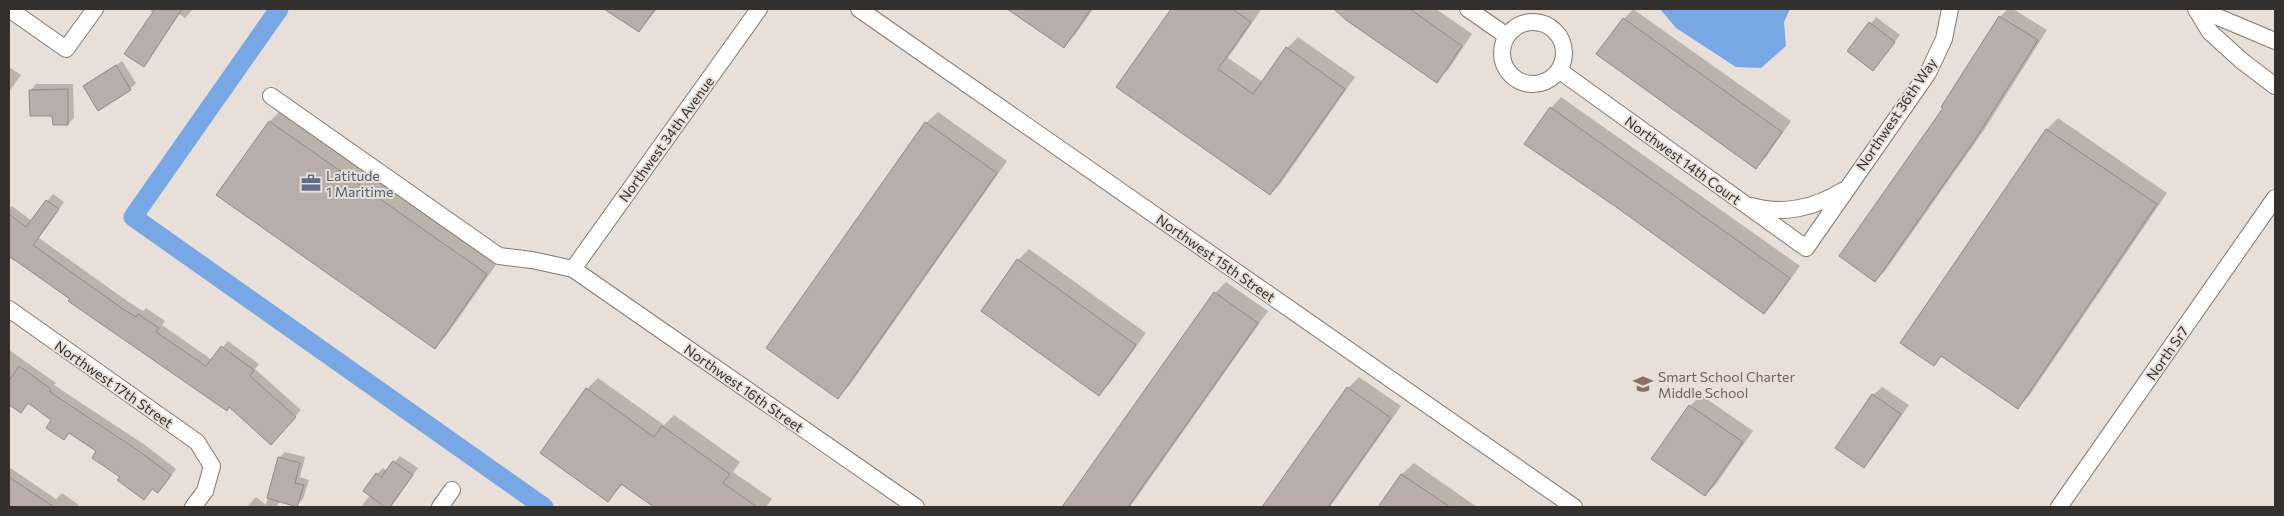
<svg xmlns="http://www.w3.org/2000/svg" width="2284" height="516" font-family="Commissioner,sans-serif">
	<rect width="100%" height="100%" fill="#e8e0d8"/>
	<!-- water -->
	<polygon fill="#78a7e5" points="1660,9 1790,9 1784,22 1786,46 1761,68 1736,67 1676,28"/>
	<!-- shadow -->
	<g fill="#0003">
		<polygon points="152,9 193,9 185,18 179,14 143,66 154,13 150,11"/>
		<polygon points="606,9 657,9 639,31"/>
		<polygon points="1009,9 1093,9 1075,35 1064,46"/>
		<polygon points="1173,9 1261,10 1228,58 1263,82 1287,48 1298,37 1355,77 1281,183 1270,194 1118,86"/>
		<polygon points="1335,9 1436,9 1472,34 1448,70 1436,81"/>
		<polygon points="1633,9 1791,121 1766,157 1756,167 1624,19"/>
		<polygon points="2008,9 2013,9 2047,30 1984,130 1885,271 1875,281 1945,108 1943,107 2000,17"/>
		<polygon points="1876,17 1900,35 1873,70 1849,51"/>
		<polygon points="122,61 136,83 130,89 84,86"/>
		<polygon points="9,67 21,75 9,92"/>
		<polygon points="36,84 73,84 74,118 68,124 54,114 31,90"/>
		<polygon points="1561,97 1800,266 1774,302 1764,313 1619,208 1551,108"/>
		<polygon points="281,110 498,262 446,336 435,347 218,195 270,121"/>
		<polygon points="938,112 1007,161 849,386 838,397 926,123"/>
		<polygon points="2058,118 2167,193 2029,396 2018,407 1942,355 1934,364 1902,343 2047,129"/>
		<polygon points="53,194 64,202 39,238 130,303 143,311 146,308 165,321 162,325 212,360 228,341 259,364 255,369 301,410 277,437 16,259 14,261 9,257 9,209 12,206 32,221"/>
		<polygon points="1029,249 1146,333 1110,383 1099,394 1018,260"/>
		<polygon points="1226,282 1268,311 1130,507 1063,507 1215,293"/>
		<polygon points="9,350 56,383 54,385 145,445 176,469 164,486 158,491 153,488 149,493 122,477 98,451 70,432 64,439 53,420 28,402 20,411 9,403"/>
		<polygon points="1359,377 1401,406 1330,507 1263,507 1348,388"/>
		<polygon points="598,378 664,425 674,415 740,462 733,472 772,499 766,507 656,507 623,484 608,500 587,389"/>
		<polygon points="1882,387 1909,405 1872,458 1863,467 1873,395"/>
		<polygon points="1701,395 1753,431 1716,484 1705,495 1690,406"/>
		<polygon points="285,452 305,457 300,477 309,480 303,499 297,505 281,501 276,507 247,507 256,497 266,505 279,458"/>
		<polygon points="400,456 418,468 391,507 361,507 370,495 377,474 383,468 387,471"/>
		<polygon points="1414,463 1477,507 1379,507 1402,474"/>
		<polygon points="9,467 56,499 62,493 79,505 77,507 12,507 9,505"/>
	</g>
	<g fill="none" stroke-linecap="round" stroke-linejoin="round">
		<!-- canal -->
		<polyline stroke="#78a7e5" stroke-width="19" points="279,9 133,217 544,507"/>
	</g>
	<!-- building -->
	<g fill="#b9adac" stroke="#938887">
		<polygon points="155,9 182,9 144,67 124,54"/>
		<polygon points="604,9 655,9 639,32"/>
		<polygon points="1007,9 1091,9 1064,48"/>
		<polygon points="1171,9 1232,9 1251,22 1218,69 1253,94 1286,47 1345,89 1270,195 1116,87"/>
		<polygon points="1334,9 1410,9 1462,46 1437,83 1346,20"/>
		<polygon points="1999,16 2038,40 1974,141 1875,282 1839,256 1943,108 1941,107"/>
		<polygon points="1623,18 1782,132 1756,169 1596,54"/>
		<polygon points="1869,22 1895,42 1873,71 1847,51"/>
		<polygon points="116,65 131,90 98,111 83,86"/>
		<polygon points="68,89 68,125 53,125 52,116 30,116 29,90"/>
		<polygon points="1550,107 1790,278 1764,314 1619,209 1524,144"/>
		<polygon points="269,121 487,274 435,349 216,195"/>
		<polygon points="925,122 997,173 838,399 766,348"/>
		<polygon points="2046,129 2157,204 2018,409 1941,356 1934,366 1900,343"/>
		<polygon points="46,200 59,209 33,245 123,309 136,317 138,314 159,328 156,332 206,366 221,346 254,370 250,376 296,417 271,445 229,407 227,411 68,301 70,299 9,256 9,214 26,227"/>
		<polygon points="1017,259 1136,345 1099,396 981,311"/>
		<polygon points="1214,292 1258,323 1128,507 1062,507"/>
		<polygon points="19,366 51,389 50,392 139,451 171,475 158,493 152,489 144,500 117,480 120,477 92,458 96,451 69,433 64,440 46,428 51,420 28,403 21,413 9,405 9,381"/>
		<polygon points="1347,387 1391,418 1328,507 1262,507"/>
		<polygon points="586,388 654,437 662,426 730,474 723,483 757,507 654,507 621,484 608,502 540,453"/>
		<polygon points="1872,394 1901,414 1864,468 1835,448"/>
		<polygon points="1689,405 1743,442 1705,496 1651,459"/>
		<polygon points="278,457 300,463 295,483 304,485 297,507 267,498"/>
		<polygon points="393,461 413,475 390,507 385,507 363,491 376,473 381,477"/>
		<polygon points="1401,474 1450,507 1378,507"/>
		<polygon points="9,477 54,507 9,507"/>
	</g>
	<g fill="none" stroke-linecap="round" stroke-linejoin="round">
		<defs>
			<g id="minor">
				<polyline points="9,9 66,49 95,9"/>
				<polyline points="859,9 1574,507"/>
				<polyline points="1468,9 1507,36"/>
				<polyline points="2196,9 2210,32 2242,61 2275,86"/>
				<polyline points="2199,9 2275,41"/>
				<circle cx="1533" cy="53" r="31"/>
				<polyline points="1560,71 1806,248 1928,73 1944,39 1950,9"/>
				<polyline points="271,96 499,256 532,260 573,269 916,507"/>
				<path d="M1751,206C1782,215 1815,208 1842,191"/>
				<polyline points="573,269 759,9"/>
				<polyline points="9,309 197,442 212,466 205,491 193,507"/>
				<polyline points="440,507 452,490"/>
				<polyline points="2059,507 2275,198"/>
			</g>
		</defs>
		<!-- minor casing -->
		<use href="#minor" stroke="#817972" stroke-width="18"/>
		<!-- minor -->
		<use href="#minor" stroke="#fff" stroke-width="16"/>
	</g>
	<!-- icons -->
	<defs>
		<symbol id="office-bare" viewBox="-9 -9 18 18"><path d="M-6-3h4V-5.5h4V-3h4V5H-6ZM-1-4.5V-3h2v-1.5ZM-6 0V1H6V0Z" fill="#5c6f8a" stroke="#e8e0d8" stroke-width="2.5" paint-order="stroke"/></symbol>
		<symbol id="school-bare" viewBox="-9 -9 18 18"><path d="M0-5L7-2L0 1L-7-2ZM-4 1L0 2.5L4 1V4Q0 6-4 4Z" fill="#8d6e63" stroke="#e8e0d8" stroke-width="2.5" paint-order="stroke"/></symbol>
	</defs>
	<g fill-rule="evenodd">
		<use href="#office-bare" x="297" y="169" width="28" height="28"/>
		<use href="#school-bare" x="1629" y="370" width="28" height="28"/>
	</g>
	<g text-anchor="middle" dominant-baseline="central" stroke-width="4" stroke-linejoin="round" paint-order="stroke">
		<!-- street labels -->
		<g font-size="14" fill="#33302d" stroke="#e8e0d8">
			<text transform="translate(1896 114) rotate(-56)">Northwest 36th Way</text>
			<text transform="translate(666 139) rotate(-54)">Northwest 34th Avenue</text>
			<text transform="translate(1683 160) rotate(36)">Northwest 14th Court</text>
			<text transform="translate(1216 258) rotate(35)">Northwest 15th Street</text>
			<text transform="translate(2167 353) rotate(-55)">North Sr7</text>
			<text transform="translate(114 384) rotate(35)">Northwest 17th Street</text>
			<text transform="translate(744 388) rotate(35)">Northwest 16th Street</text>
		</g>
		<!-- service labels -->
		<g font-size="14" fill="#4e5e75" stroke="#e8e0d8" text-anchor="start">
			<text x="326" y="175">Latitude<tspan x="326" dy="16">1 Maritime</tspan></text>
		</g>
		<!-- education labels -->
		<g font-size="14" fill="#785e54" stroke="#e8e0d8" text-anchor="start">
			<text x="1658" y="376">Smart School Charter<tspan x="1658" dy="16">Middle School</tspan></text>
		</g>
	</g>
	<!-- border -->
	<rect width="2284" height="516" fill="none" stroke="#33302d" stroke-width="20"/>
</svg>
